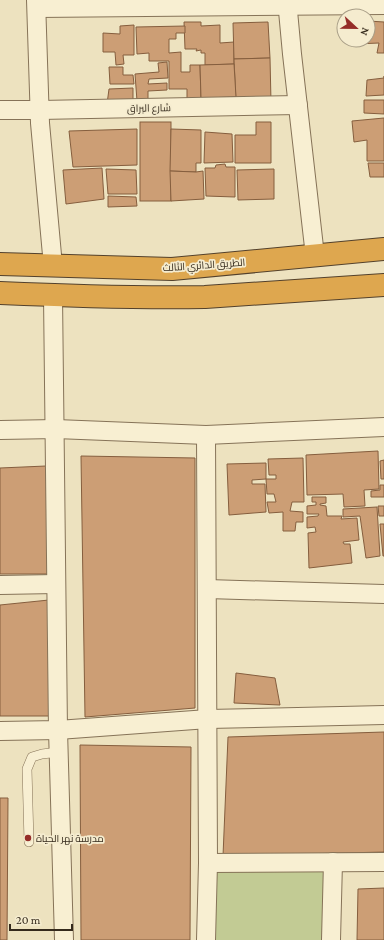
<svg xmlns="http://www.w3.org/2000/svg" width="384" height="940" font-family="'Crimson Pro',Cairo,serif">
	<rect width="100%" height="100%" fill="#ede2bf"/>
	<!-- green -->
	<polygon fill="#c2cb94" points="208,863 333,863 331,940 207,940"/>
	<!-- building -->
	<g fill="#cc9e75" stroke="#855e3e">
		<polygon points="368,21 384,22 384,53 377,53 379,43 355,44 355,40 368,40"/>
		<polygon points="184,22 201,22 201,26 220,25 220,43 234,42 234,64 205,65 205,53 201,53 201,50 196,51 197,49 185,49"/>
		<polygon points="268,22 270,58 234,59 233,23"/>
		<polygon points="134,25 134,55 123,55 124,64 116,65 115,52 103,52 103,33 120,34 120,26"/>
		<polygon points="185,26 185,33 176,33 176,39 169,39 169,53 181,52 181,72 190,72 190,65 200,65 201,98 187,99 187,89 169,89 169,61 149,61 149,53 137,54 136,27"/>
		<polygon points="270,58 271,102 236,103 234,59"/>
		<polygon points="167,62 168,78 149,79 148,84 167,83 167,90 148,91 148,100 137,101 135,74 159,72 158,63"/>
		<polygon points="234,64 236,97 201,98 200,65"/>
		<polygon points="109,67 123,67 123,75 133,75 134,84 110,84"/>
		<polygon points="384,76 384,95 366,96 367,80 384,78"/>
		<polygon points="133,88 133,103 107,104 109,89"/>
		<polygon points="364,100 384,100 384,114 364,113"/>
		<polygon points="384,118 384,161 367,161 367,140 354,142 352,121"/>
		<rect x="140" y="122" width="31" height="79"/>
		<polygon points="256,122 271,122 271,163 235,163 235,135 256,135"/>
		<polygon points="137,129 137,165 73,167 69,131"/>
		<polygon points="171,129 201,130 201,163 196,163 196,172 170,171"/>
		<polygon points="205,132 232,134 233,162 204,163"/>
		<polygon points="368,163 384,163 384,177 370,177"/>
		<polygon points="225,164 226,167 235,167 235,197 206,196 205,168 215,168 216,165"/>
		<polygon points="102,168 104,199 66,204 63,170"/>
		<polygon points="106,169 136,170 137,194 108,194"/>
		<polygon points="274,169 274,199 238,200 237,170"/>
		<polygon points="170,171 196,172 203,171 204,199 171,201"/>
		<polygon points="108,196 136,197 137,206 108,207"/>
		<polygon points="378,451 379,489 364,490 365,506 344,507 343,494 307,495 306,455"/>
		<polygon points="81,456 195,458 195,708 85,717"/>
		<polygon points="303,458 304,502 292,502 290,511 303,512 303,522 296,522 295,531 283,531 283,512 269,513 267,502 276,502 274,494 267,494 266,479 276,479 276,475 269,475 268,459"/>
		<polygon points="384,460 384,479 381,479 380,461"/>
		<polygon points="266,463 266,479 252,480 252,484 265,484 266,512 229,515 227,464"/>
		<polygon points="46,466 50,574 0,574 0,468"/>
		<polygon points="380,485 384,485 384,497 371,497 371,491 380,490"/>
		<polygon points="312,497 326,497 326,503 320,504 320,505 326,506 327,516 342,516 341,519 357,518 359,540 343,542 344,544 350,544 352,563 309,568 308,533 316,532 315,527 307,528 307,517 318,516 319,514 307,514 307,506 316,505 316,502 312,502"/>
		<polygon points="378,506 384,506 384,516 379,516"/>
		<polygon points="377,507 380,556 366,558 360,516 343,517 343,509"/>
		<polygon points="380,524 384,524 384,556 383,556"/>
		<polygon points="49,600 50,716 0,716 0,605"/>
		<polygon points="236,673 275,678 280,705 234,703"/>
		<polygon points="384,732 384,852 223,856 228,737"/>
		<polygon points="80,745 191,747 190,940 81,940"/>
		<polygon points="0,798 8,798 7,940 0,940"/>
		<polygon points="384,888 384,940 357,940 358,889"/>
	</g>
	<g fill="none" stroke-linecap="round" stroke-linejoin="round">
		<defs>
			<polyline id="lane" points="29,842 27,769 32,757 42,754 59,752"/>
			<g id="street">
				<polyline points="36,0 40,123 53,266"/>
				<polyline points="287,0 292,54 315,256"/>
				<polyline points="37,8 384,5"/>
				<polyline points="0,110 40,110 298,105"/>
				<path d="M53,296C56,440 55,585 58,730C60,800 62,870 64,940"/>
				<polyline points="0,430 56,429 206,435 384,427"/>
				<polyline points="206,435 208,863 206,940"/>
				<polyline points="0,585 56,584"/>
				<polyline points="207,589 384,594"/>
				<polyline points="0,731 58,730 208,719 384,715"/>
				<polyline points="208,863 384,862"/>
				<polyline points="331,940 333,862"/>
			</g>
			<g id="highway">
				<polyline points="0,264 172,269 384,249"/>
				<path d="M0,293C68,296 137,298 205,297L384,285"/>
			</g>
		</defs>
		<!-- lane casing -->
		<use href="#lane" stroke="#867358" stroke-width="10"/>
		<!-- street casing -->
		<use href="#street" stroke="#867358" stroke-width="20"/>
		<!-- highway casing -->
		<use href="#highway" stroke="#53412c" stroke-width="24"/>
		<!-- lane -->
		<use href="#lane" stroke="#f8efd2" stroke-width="9"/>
		<!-- street -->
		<use href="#street" stroke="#f8efd2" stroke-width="18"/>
		<!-- highway -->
		<use href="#highway" stroke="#dea74f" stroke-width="22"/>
	</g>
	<!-- markers -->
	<circle fill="#952d28" stroke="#f5eccf" stroke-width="1.5" cx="28" cy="838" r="4"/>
	<g text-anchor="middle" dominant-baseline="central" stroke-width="3.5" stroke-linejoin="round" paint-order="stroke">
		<!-- street labels -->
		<g font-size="10" fill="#352a1c" stroke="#f5eccf">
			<text transform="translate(149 108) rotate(-1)">شارع البراق</text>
			<text transform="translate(204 265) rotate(-4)">الطريق الدائري الثالث</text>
		</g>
		<!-- poi labels -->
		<g font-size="10" fill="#352a1c" stroke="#f5eccf" text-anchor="start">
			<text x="36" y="838">مدرسة نهر الحياة</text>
		</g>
	</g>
	<!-- north arrow -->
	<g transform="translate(356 28) rotate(112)"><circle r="19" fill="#f5eccf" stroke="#a89e87"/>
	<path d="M0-3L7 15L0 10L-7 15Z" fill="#952d28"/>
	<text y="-6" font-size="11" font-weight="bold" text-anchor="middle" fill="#352a1c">N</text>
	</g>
	<!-- scale -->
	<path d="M10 924v6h62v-6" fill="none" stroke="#352a1c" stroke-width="2"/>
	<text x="16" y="924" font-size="12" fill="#352a1c" stroke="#f5eccf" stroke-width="3" paint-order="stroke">20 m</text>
</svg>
